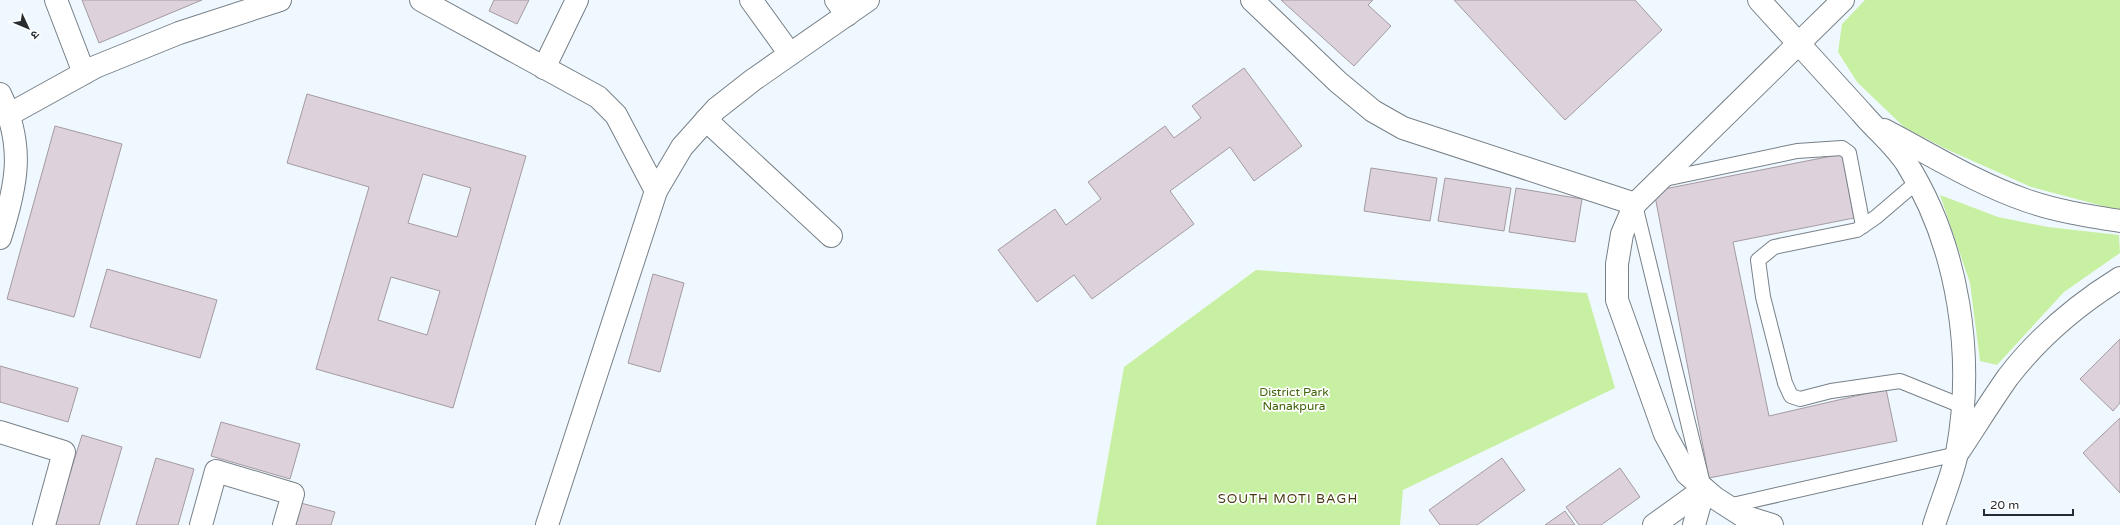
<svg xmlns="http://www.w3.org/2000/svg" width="2120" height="525" font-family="'Varela Round','Noto Sans Devanagari',sans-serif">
	<rect width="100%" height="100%" fill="#f0f8ff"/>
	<!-- green -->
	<g fill="#c8f0a3">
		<polygon points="1865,0 2120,0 2120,209 2114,209 2031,187 1946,149 1904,127 1857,82 1838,52 1842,24"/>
		<polygon points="1940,195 1998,217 2048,227 2119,235 2120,253 2064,292 1997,365 1980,361 1970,283"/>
		<polygon points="1256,270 1587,293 1615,388 1403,490 1400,525 1096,525 1124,367"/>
	</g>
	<!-- building -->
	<g fill="#ddd2db" stroke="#a49aa1" fill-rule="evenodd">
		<polygon points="82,0 202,0 99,43"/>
		<polygon points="494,0 529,0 517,24 489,11"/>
		<polygon points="1281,0 1373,0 1368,5 1391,26 1354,66"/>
		<polygon points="1454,0 1635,0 1662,30 1565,120"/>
		<polygon points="1244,68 1302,146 1254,181 1230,147 1170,191 1194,224 1092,299 1074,275 1037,302 998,250 1055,209 1066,225 1101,199 1088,182 1165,126 1174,138 1201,118 1192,106"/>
		<path d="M307,94L526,156L453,408L316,369L369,187L287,163ZM423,174L471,188L457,237L408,223ZM391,277L440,291L427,335L378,320Z"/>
		<polygon points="55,126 122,144 74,317 7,299"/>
		<polygon points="1842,154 1854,218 1733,242 1769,416 1886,389 1897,441 1709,478 1654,191"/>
		<polygon points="1371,168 1437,178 1430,221 1364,211"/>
		<polygon points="1445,178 1511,188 1504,231 1438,221"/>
		<polygon points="1516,188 1582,199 1575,242 1509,232"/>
		<polygon points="107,269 217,300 200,358 90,327"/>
		<polygon points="653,274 684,283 660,372 628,363"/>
		<polygon points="2120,339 2120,403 2113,411 2080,379"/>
		<polygon points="0,366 78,388 68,422 0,402"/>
		<polygon points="2120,418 2120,493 2083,453"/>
		<polygon points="221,422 300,444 290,479 211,456"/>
		<polygon points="82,435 122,447 99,525 54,525"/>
		<polygon points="156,458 194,469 178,525 136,525"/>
		<polygon points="1502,458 1525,490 1477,525 1440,525 1429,510"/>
		<polygon points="1620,468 1640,497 1601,525 1579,525 1566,507"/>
		<polygon points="297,502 335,512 331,525 290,525"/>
		<polygon points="1565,511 1575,525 1545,525"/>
	</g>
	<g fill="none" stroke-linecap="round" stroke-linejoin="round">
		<defs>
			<g id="lane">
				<polyline points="1660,180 1797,151 1842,148 1849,153 1863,226"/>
				<polyline points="1917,182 1876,217 1857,230 1774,247 1758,260 1763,297 1785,383 1791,396 1800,399 1831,391 1900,381 1962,406"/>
				<polyline points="1635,205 1704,488"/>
				<polyline points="1728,506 1957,454"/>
			</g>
			<g id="street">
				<polyline points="56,0 84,73"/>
				<polyline points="421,0 598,97 616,115 656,191 682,147 716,109 753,80 868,0"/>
				<polyline points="751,0 790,54"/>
				<polyline points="836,0 847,15"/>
				<polyline points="1252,0 1338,82 1373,111 1403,128 1635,204"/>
				<path d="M1759,0C1793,37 1827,75 1861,112C1875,129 1895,145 1907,164C1959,247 1975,357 1957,453C1952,477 1941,502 1934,525"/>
				<polyline points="544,68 577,0"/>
				<path d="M0,94C25,146 17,185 0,238"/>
				<polyline points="10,114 95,67 179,33 280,0"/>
				<polyline points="706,120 831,236"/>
				<path d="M1884,130C1930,154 1976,183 2025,200C2056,211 2088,216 2120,221"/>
				<polyline points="0,432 64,452 44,525"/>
				<path d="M1959,451C1975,427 1991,401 2008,377C2038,338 2078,304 2120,278"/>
				<polyline points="201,525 216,471 293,494 284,525"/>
				<polyline points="547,525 656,191"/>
				<polyline points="1654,525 1704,489"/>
				<polyline points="1694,525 1704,489"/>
				<polyline points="1772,525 1743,516 1715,498 1687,474 1665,434 1617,300 1617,264 1622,234 1635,204 1843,0"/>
			</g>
		</defs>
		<!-- lane casing -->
		<use href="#lane" stroke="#778088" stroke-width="16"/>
		<!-- street casing -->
		<use href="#street" stroke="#778088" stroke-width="24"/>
		<!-- lane -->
		<use href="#lane" stroke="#fff" stroke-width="14"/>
		<!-- street -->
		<use href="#street" stroke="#fff" stroke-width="22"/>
	</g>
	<g text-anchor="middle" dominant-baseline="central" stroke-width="3.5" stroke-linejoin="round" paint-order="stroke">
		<!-- park labels -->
		<g font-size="12" fill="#3f6508" stroke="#fff">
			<text x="1294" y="392">District Park<tspan x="1294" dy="14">Nanakpura</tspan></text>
		</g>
		<!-- neighbourhood labels -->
		<g font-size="13" letter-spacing="1" fill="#463910" stroke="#fff">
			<text x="1288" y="499">SOUTH MOTI BAGH</text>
		</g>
	</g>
	<!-- north arrow -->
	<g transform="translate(28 28) rotate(134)" stroke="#ffffff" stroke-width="3" paint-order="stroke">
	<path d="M0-3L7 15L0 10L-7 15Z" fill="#282c2f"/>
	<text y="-6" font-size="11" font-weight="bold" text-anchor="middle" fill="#282c2f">उ</text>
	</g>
	<!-- scale -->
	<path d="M1984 509v6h89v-6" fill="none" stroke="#282c2f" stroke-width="2"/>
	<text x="1990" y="509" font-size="12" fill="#282c2f" stroke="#ffffff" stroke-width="3" paint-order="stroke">20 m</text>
</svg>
